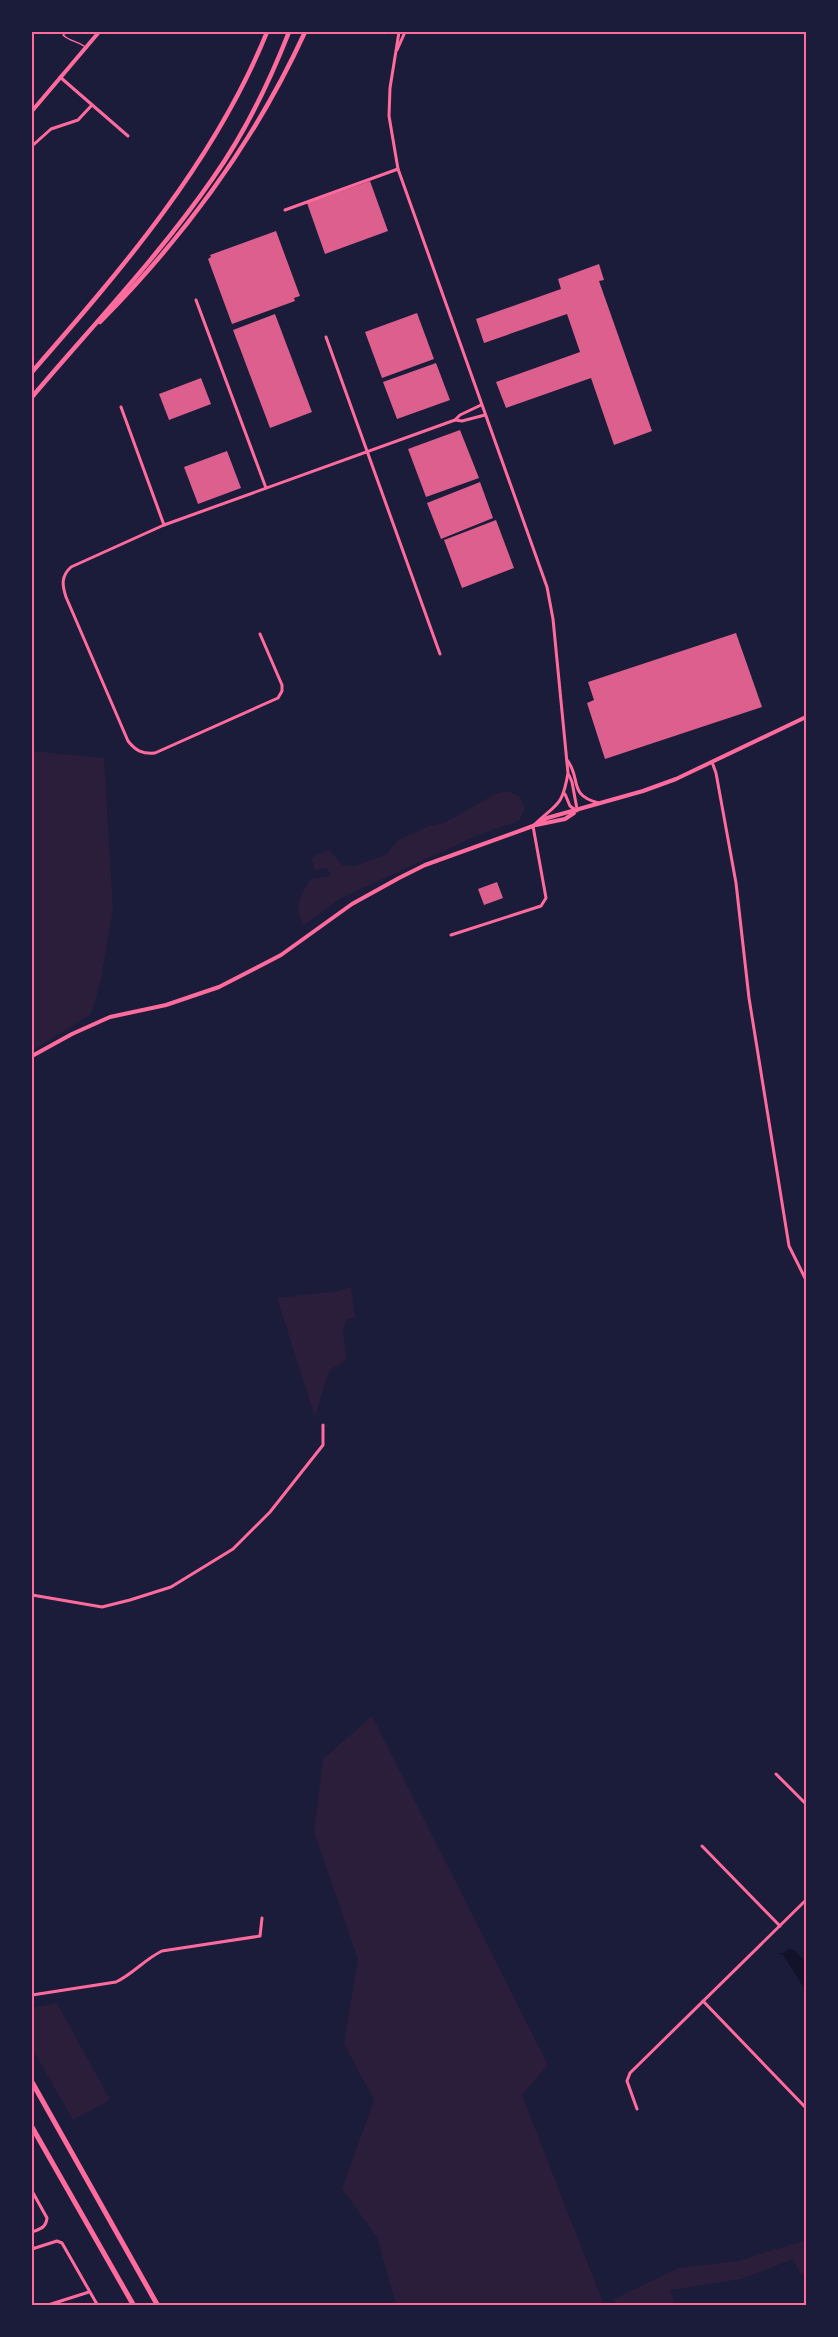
<svg xmlns="http://www.w3.org/2000/svg" width="838" height="2337" font-family="'DM Sans',sans-serif">
	<rect width="100%" height="100%" fill="#1b1b3a"/>
	<g fill="#2a1e3b">
		<polygon points="32,751 104,758 113,909 101,980 91,1014 32,1051"/>
		<path d="M 508,791 L 519,796 L 525,808 L 519,821 L 485,832 L 341,898 L 303,926 C 294,904 299,898 311,879 L 331,876 L 327,868 L 315,870 L 311,858 L 329,850 L 342,865 L 355,866 L 387,854 L 398,840 L 429,826 L 444,823 L 497,793 Z"/>
		<path d="M 351,1287 L 355,1318 L 347,1319 C 339,1334 347,1345 346,1360 L 333,1368 L 328,1373 L 315,1417 L 277,1298 L 338,1291 Z"/>
		<polygon points="372,1716 548,2065 522,2095 604,2305 396,2305 377,2237 342,2189 374,2100 344,2044 358,1959 314,1832 323,1759"/>
		<polygon points="57,2003 110,2100 73,2120 32,2048 32,2008"/>
		<polygon points="806,2240 806,2273 801,2275 793,2259 742,2279 670,2290 675,2305 617,2305 614,2299 678,2268 738,2261"/>
	</g>
	<polygon fill="#12122b" points="789,1949 794,1950 806,1961 806,1991 783,1955 777,1953 783,1953"/>
	<g fill="#dd5f8e">
		<polygon points="370,181 388,231 325,254 307,203"/>
		<polygon points="276,231 300,296 294,298 295,301 232,324 208,259 211,257 210,255"/>
		<polygon points="599,264 604,280 599,281 652,431 614,445 591,378 506,408 496,382 580,352 567,314 484,343 476,319 561,289 558,279"/>
		<polygon points="417,313 434,359 382,378 365,332"/>
		<polygon points="275,314 312,412 270,428 233,330"/>
		<polygon points="436,363 450,400 397,419 383,382"/>
		<polygon points="201,378 211,404 169,420 159,394"/>
		<polygon points="460,430 479,478 426,497 408,449"/>
		<polygon points="227,451 241,488 198,504 184,467"/>
		<polygon points="480,482 493,518 441,539 427,503"/>
		<polygon points="496,520 514,568 462,588 444,540"/>
		<polygon points="736,633 762,707 605,759 587,703 594,700 588,682"/>
		<polygon points="497,882 503,898 484,905 478,889"/>
	</g>
	<g fill="none" stroke-linecap="round" stroke-linejoin="round">
		<path stroke="#ff6b9d" stroke-width="1.5" d="M 67,32 L 63,35 C 69,41 77,41 84,46"/>
		<g stroke="#ff6b9d" stroke-width="3">
			<path d="M 399,32 L 390,88 L 389,116 L 398,169 L 547,587 L 553,619 L 568,773 C 562,809 556,803 533,826 L 546,898 L 541,906 L 451,935"/>
			<polyline points="397,50 405,32"/>
			<polyline points="60,77 128,136"/>
			<polyline points="32,146 51,129 78,120 92,105"/>
			<polyline points="285,210 398,169"/>
			<polyline points="196,300 266,488"/>
			<polyline points="326,337 440,654"/>
			<polyline points="121,407 164,525"/>
			<polyline points="455,420 462,421 485,415"/>
			<path d="M 260,634 L 282,685 L 282,691 L 278,698 L 155,753 C 142,754 136,751 128,741 L 66,597 C 62,585 61,576 71,567 L 164,525 L 455,420 L 460,415 L 481,405"/>
			<path d="M 567,760 C 582,779 567,795 599,803"/>
			<polyline points="712,762 716,773 736,883 749,998 789,1246 806,1280"/>
			<polyline points="569,775 572,782 577,809"/>
			<polyline points="565,794 570,806 577,811"/>
			<polyline points="32,1595 102,1607 130,1600 171,1587 233,1549 270,1512 323,1445 323,1425"/>
			<polyline points="776,1774 806,1804"/>
			<polyline points="702,1846 780,1926"/>
			<path d="M 32,1995 L 116,1982 C 133,1974 145,1959 162,1951 L 260,1936 L 262,1918"/>
			<polyline points="703,2001 806,2108"/>
			<polyline points="637,2109 627,2081 630,2073 806,1900"/>
			<path d="M 32,2191 L 47,2218 C 46,2228 40,2229 32,2232"/>
			<polyline points="32,2249 57,2241 62,2243 98,2306"/>
			<polyline points="45,2306 89,2292"/>
		</g>
		<g stroke="#ff6b9d" stroke-width="4">
			<polyline points="32,111 99,32"/>
			<polyline points="536,825 565,819 574,813"/>
			<polyline points="32,1056 72,1034 110,1017 166,1005 219,987 281,955 352,904 399,878 425,865 533,826 547,818 643,791 676,779 806,717"/>
		</g>
		<g stroke="#ff6b9d" stroke-width="4.5">
			<path d="M 100,322 C 183,238 256,139 305,32"/>
			<path d="M 32,372 C 122,269 215,161 267,32"/>
			<path d="M 32,397 C 93,325 159,256 213,178 C 245,133 269,83 289,32"/>
		</g>
		<g stroke="#ff6b9d" stroke-width="5">
			<polyline points="32,2082 158,2306"/>
			<polyline points="32,2127 134,2306"/>
		</g>
	</g>
	<rect width="838" height="2337" fill="none" stroke="#1b1b3a" stroke-width="66"/>
	<rect x="33" y="33" width="772" height="2271" fill="none" stroke="#ff6b9d" stroke-width="2"/>
</svg>
